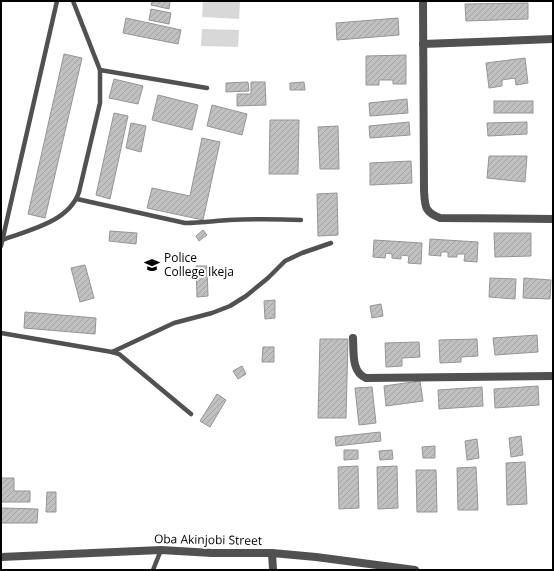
<svg xmlns="http://www.w3.org/2000/svg" width="554" height="571" font-family="'Open Sans',sans-serif">
	<defs>
		<pattern id="building-hatch" width="6" height="6" patternUnits="userSpaceOnUse"><rect width="6" height="6" fill="#c0c0c0"/><path d="M-1 1l2-2M0 6l6-6M5 7l2-2" fill="none" stroke="#a3a3a3"/></pattern>
	</defs>
	<rect width="100%" height="100%" fill="#fff"/>
	<g fill="#d8d8d8">
		<polygon points="203,1 240,2 239,19 202,17"/>
		<polygon points="202,29 239,30 238,47 201,46"/>
	</g>
	<g fill="url(#building-hatch)" stroke="#959595">
		<polygon points="152,1 170,1 169,9 151,5"/>
		<polygon points="528,3 528,19 466,21 465,4"/>
		<polygon points="151,9 171,13 169,24 149,20"/>
		<polygon points="126,18 181,30 178,44 123,33"/>
		<polygon points="398,18 399,35 337,40 336,23"/>
		<polygon points="64,54 82,58 45,218 28,214"/>
		<polygon points="406,55 406,84 393,84 393,80 379,80 379,85 366,85 366,56"/>
		<polygon points="525,58 528,83 516,85 515,78 502,80 502,86 489,88 486,63"/>
		<polygon points="114,79 143,86 138,104 109,98"/>
		<polygon points="248,82 249,91 226,92 226,83"/>
		<polygon points="251,82 265,82 266,105 237,106 237,94 251,94"/>
		<polygon points="304,82 305,90 290,90 290,83"/>
		<polygon points="158,95 198,105 192,130 152,120"/>
		<polygon points="407,99 408,113 370,116 369,103"/>
		<rect x="494" y="101" width="39" height="12"/>
		<polygon points="212,105 247,114 242,135 207,126"/>
		<polygon points="114,113 128,116 110,199 96,195"/>
		<polygon points="270,120 299,120 298,174 269,174"/>
		<polygon points="409,122 410,135 370,138 369,126"/>
		<polygon points="527,122 527,134 488,136 487,123"/>
		<polygon points="131,123 146,126 141,152 126,148"/>
		<polygon points="338,126 339,169 320,169 318,127"/>
		<polygon points="202,138 220,142 203,220 147,208 152,188 190,196"/>
		<polygon points="489,156 527,156 525,182 487,178"/>
		<polygon points="411,161 412,183 370,185 370,163"/>
		<polygon points="337,193 338,235 318,236 317,194"/>
		<polygon points="203,230 207,235 199,241 196,236"/>
		<polygon points="110,231 137,233 136,244 109,241"/>
		<polygon points="494,233 531,233 531,256 495,257"/>
		<polygon points="430,239 478,242 477,262 464,261 465,254 457,254 457,257 448,257 448,252 441,252 441,256 429,255"/>
		<polygon points="374,240 422,243 421,264 408,263 409,256 401,255 401,259 392,258 392,254 386,253 385,258 373,257"/>
		<polygon points="85,265 94,298 80,302 71,268"/>
		<polygon points="196,266 207,266 208,296 197,297"/>
		<polygon points="490,278 516,279 515,299 489,297"/>
		<polygon points="524,278 551,280 550,299 523,298"/>
		<polygon points="275,300 275,318 265,319 264,301"/>
		<polygon points="381,304 383,316 372,318 370,306"/>
		<polygon points="25,312 96,318 95,334 24,328"/>
		<polygon points="537,335 538,352 495,355 493,338"/>
		<polygon points="320,339 348,339 346,418 318,418"/>
		<polygon points="477,339 478,356 461,357 461,362 440,363 439,340"/>
		<polygon points="419,342 420,357 402,358 402,366 386,367 385,343"/>
		<polygon points="263,347 274,347 274,362 262,362"/>
		<polygon points="242,366 246,374 238,379 233,371"/>
		<polygon points="420,381 423,401 386,406 384,386"/>
		<polygon points="538,386 539,405 495,408 494,389"/>
		<polygon points="372,387 376,423 359,425 355,388"/>
		<polygon points="482,387 483,406 439,409 438,390"/>
		<polygon points="217,394 226,400 210,427 200,421"/>
		<polygon points="380,432 381,441 336,446 335,437"/>
		<polygon points="521,436 523,455 511,457 509,438"/>
		<polygon points="477,439 479,458 467,460 465,441"/>
		<polygon points="435,446 435,458 423,458 422,447"/>
		<polygon points="344,450 358,450 358,459 344,460"/>
		<polygon points="392,450 393,459 380,460 379,451"/>
		<polygon points="525,462 527,504 507,505 506,463"/>
		<polygon points="358,466 359,508 339,509 338,467"/>
		<polygon points="397,466 398,508 378,509 377,467"/>
		<polygon points="476,467 478,510 458,510 457,468"/>
		<polygon points="416,470 436,470 437,512 417,512"/>
		<polygon points="1,478 14,478 14,491 30,491 30,502 1,502"/>
		<polygon points="47,492 56,492 56,512 46,512"/>
		<polygon points="1,508 38,509 37,523 1,523"/>
	</g>
	<g fill="none" stroke-linecap="round" stroke-linejoin="round">
		<g stroke="#515151" stroke-width="4.5">
			<polyline points="100,70 207,88"/>
			<path d="M 77,199 L 185,223 C 200,223 214,221 229,220 C 253,219 277,219 301,220"/>
			<path d="M 2,240 C 29,230 69,222 79,192 L 100,103 L 100,70 L 73,1"/>
			<polyline points="1,246 57,1"/>
			<polyline points="1,333 112,352 119,354 191,414"/>
			<polyline points="112,352 174,323 212,313 230,306 246,296 268,278 285,261 302,253 331,243"/>
			<polyline points="153,570 161,550"/>
		</g>
		<g stroke="#515151" stroke-width="8">
			<path d="M 423,1 L 424,190 C 425,206 424,212 440,218 L 553,219"/>
			<polyline points="423,44 553,39"/>
			<path d="M 353,338 C 354,352 351,372 366,378 L 553,376"/>
			<polyline points="272,553 273,570"/>
		</g>
		<polyline stroke="#515151" stroke-width="8" points="1,557 161,550 212,553 272,553 316,557 415,570"/>
	</g>
	<defs>
		<g id="school-bare" transform="scale(1.2)"><path d="M0-5L7-2L0 1L-7-2ZM-4 1L0 2.5L4 1V4Q0 6-4 4Z" fill="#000" stroke="#fff" stroke-width="2.5" paint-order="stroke"/></g>
	</defs>
	<g fill-rule="evenodd">
		<use href="#school-bare" x="152" y="265"/>
	</g>
	<g text-anchor="middle" stroke-width="4" stroke-linejoin="round" paint-order="stroke">
		<g font-size="12" fill="#000" stroke="#fff" text-anchor="start">
			<text x="164" y="262">Police<tspan x="164" dy="14">College Ikeja</tspan></text>
		</g>
		<g font-size="12" fill="#000" stroke="#fff">
			<text transform="translate(208 540) rotate(1)" y="4">Oba Akinjobi Street</text>
		</g>
	</g>
	<rect width="554" height="571" fill="none" stroke="#000000" stroke-width="4"/>
</svg>
